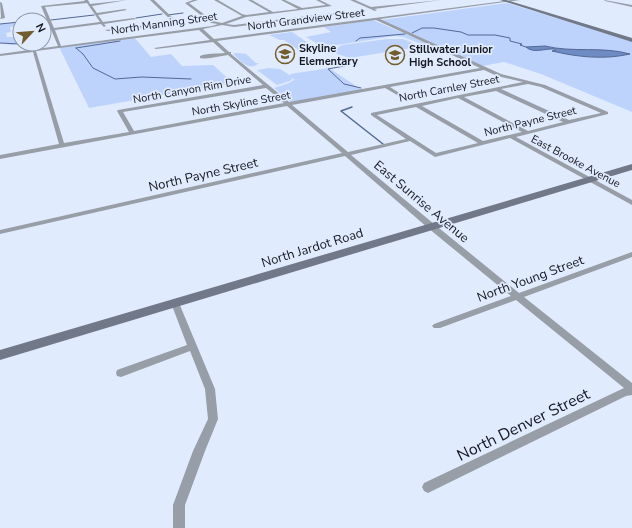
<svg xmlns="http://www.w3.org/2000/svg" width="632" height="528" font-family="'Nunito Sans',sans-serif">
	<rect width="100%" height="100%" fill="#e1ebfe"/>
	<g fill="#bdd3fc">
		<polygon points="507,3 632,41 632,112 541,74 504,62 482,66 381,20"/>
		<polygon points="373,20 431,45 427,46 403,37 395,36 323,47 306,37 331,32 324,27"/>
		<polygon points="20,22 20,26 10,27 11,32 6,33 7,37 20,37 20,44 11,45 0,43 0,24"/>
		<polygon points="292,32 317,49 300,51 284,40 280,40 269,35"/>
		<polygon points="134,37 151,57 171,54 182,66 213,65 233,83 89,108 59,47"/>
		<polygon points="387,39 403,39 413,43 414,46 418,47 350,58 337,54 333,50 342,45"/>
		<path d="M 236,53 L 248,54 L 246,54 L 256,63 L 259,63 C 249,72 241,61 233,54 Z"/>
		<polygon points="269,68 280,69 291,76 290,74 329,68 362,90 292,103 274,88 289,83 294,80 293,78 290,81 277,85 257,70"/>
	</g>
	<path fill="#6f8bc4" stroke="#536893" d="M 545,46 C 573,53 602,46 630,54 C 604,60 577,57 552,51 L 556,50 L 555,49 C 546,48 533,54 526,47 Z"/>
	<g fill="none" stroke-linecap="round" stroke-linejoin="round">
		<g stroke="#536893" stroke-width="1">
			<polyline points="168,15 183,13"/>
			<polyline points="136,18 162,14"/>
			<polyline points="40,20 45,19"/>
			<polyline points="51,20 94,15"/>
			<polyline points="0,24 20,22"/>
			<polyline points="412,33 422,28 434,28 461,32 468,35 495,35 510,38 510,41 522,44 520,45 526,47"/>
			<polyline points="356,41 360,38 405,34"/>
			<polyline points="0,43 20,44"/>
			<polyline points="32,44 33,48"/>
			<polyline points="76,48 83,54 93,68 115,79 142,77 191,79"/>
			<polyline points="76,48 120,41"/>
			<polyline points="350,65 328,69 344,84 361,88"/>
		</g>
		<polyline stroke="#536893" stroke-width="1.5" points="352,107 341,111 383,144"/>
	</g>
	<polygon fill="#bbc7df" stroke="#838b9c" points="18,26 20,26 20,32"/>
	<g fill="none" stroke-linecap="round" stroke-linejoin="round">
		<g fill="#989ea8" fill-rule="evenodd">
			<path d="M 84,0 L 88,0 L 90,4 L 127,0 L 92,6 L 97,13 L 125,9 L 127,10 L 98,15 L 103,22 L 134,18 L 136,19 L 104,24 L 106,26 L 104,27 L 101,24 L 55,30 L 61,46 L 212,26 L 218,24 L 211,23 L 185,3 L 193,0 L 198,0 L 189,3 L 213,21 L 222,23 L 242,16 L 214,0 L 218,0 L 242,14 L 246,15 L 269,12 L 248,0 L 252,0 L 273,12 L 298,9 L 281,0 L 285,0 L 302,8 L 326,5 L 316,0 L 320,0 L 332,6 L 246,17 L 226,24 L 234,25 L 342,12 L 344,13 L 234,27 L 222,25 L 203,29 L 214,39 L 511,0 L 520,0 L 380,19 L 501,74 L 545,85 L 608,112 L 608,114 L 516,137 L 632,200 L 632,205 L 510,138 L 435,157 L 410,141 L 351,155 L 434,224 L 519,293 L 632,252 L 632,257 L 524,297 L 632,383 L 632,395 L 626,396 L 432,491 L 428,493 L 424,491 L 422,487 L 424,483 L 624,388 L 516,300 L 440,328 L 434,328 L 432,326 L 434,324 L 511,296 L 428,228 L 345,156 L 0,234 L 0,230 L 342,153 L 287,106 L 0,159 L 0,155 L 59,144 L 33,52 L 0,56 L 0,54 L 58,46 L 41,6 L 85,1 ZM 87,3 L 100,22 L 54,28 L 45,7 ZM 376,20 L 480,68 L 289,102 L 231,54 L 231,52 L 229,52 L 217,41 ZM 199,30 L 210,40 L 154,48 L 156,49 L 213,42 L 225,53 C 217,54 206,53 200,56 L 200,58 C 209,60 218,56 228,55 L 263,85 L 118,110 L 117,111 L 129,132 L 64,143 L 36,51 ZM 484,70 L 497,76 L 523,82 L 371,113 L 371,115 L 406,139 L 348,152 L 292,105 L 385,88 L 399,96 L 401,96 L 401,94 L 390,87 ZM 528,84 L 541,87 L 601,113 L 569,120 L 501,89 ZM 266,88 L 284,103 L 134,131 L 123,112 ZM 496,91 L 563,122 L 528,131 L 464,97 ZM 458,98 L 522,132 L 483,141 L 422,106 ZM 416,107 L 478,143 L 436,153 L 377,115 Z"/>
			<polygon points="150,0 154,0 177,22 177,24 107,31 105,30 173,22"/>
			<polygon points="350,0 355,0 371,7 441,0 374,9 377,10 375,11"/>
			<polygon points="604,0 632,5 632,7 605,1"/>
			<polygon points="0,2 2,3 5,18 0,19 1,17"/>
			<polygon points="175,300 179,303 215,389 218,419 205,451 185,505 185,528 173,528 173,505 193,451 208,419 205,389 190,351 121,377 117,376 116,373 117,370 187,345 171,303"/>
		</g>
		<g fill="#717988" fill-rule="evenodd">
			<polygon points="500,0 506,0 632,38 632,42"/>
			<polygon points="632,164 632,170 0,360 0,350"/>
		</g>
	</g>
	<defs>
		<g id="school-ring" transform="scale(1)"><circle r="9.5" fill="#e1ebfe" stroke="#735c2c" stroke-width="1.5"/><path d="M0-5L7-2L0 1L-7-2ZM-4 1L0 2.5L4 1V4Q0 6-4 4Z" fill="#735c2c"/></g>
	</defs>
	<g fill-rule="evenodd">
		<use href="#school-ring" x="285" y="54"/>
		<use href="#school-ring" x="395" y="55"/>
	</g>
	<g text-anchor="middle" stroke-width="3.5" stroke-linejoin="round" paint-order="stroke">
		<g font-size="11" fill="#131720" stroke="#e1ebfe">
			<text transform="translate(306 19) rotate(-7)" y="4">North Grandview Street</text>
			<text transform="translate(164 23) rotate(-8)" y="4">North Manning Street</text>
			<text transform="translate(449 88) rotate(-11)" y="4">North Carnley Street</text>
			<text transform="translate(192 89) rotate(-10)" y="4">North Canyon Rim Drive</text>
			<text transform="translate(241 103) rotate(-10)" y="4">North Skyline Street</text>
			<text transform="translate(530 121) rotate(-14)" y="4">North Payne Street</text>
			<text transform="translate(576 161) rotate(28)" y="4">East Brooke Avenue</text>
		</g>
		<g font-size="11" font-weight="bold" fill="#131720" stroke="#e1ebfe" text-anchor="start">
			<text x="299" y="52">Skyline<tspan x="299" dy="13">Elementary</tspan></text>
			<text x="409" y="53">Stillwater Junior<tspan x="409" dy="13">High School</tspan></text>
		</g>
		<g font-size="13" fill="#131720" stroke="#e1ebfe">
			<text transform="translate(203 174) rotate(-13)" y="5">North Payne Street</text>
			<text transform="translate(422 201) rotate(40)" y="5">East Sunrise Avenue</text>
			<text transform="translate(312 247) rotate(-17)" y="5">North Jardot Road</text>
			<text transform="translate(530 278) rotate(-20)" y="5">North Young Street</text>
		</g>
		<g font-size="16" fill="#131720" stroke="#e1ebfe">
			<text transform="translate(523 424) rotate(-26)" y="6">North Denver Street</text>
		</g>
	</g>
	<g transform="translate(32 32) rotate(64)"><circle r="19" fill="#e1ebfe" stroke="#8f96a5"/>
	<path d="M0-3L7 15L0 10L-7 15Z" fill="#735c2c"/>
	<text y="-6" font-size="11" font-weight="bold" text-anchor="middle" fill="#131720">N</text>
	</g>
</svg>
